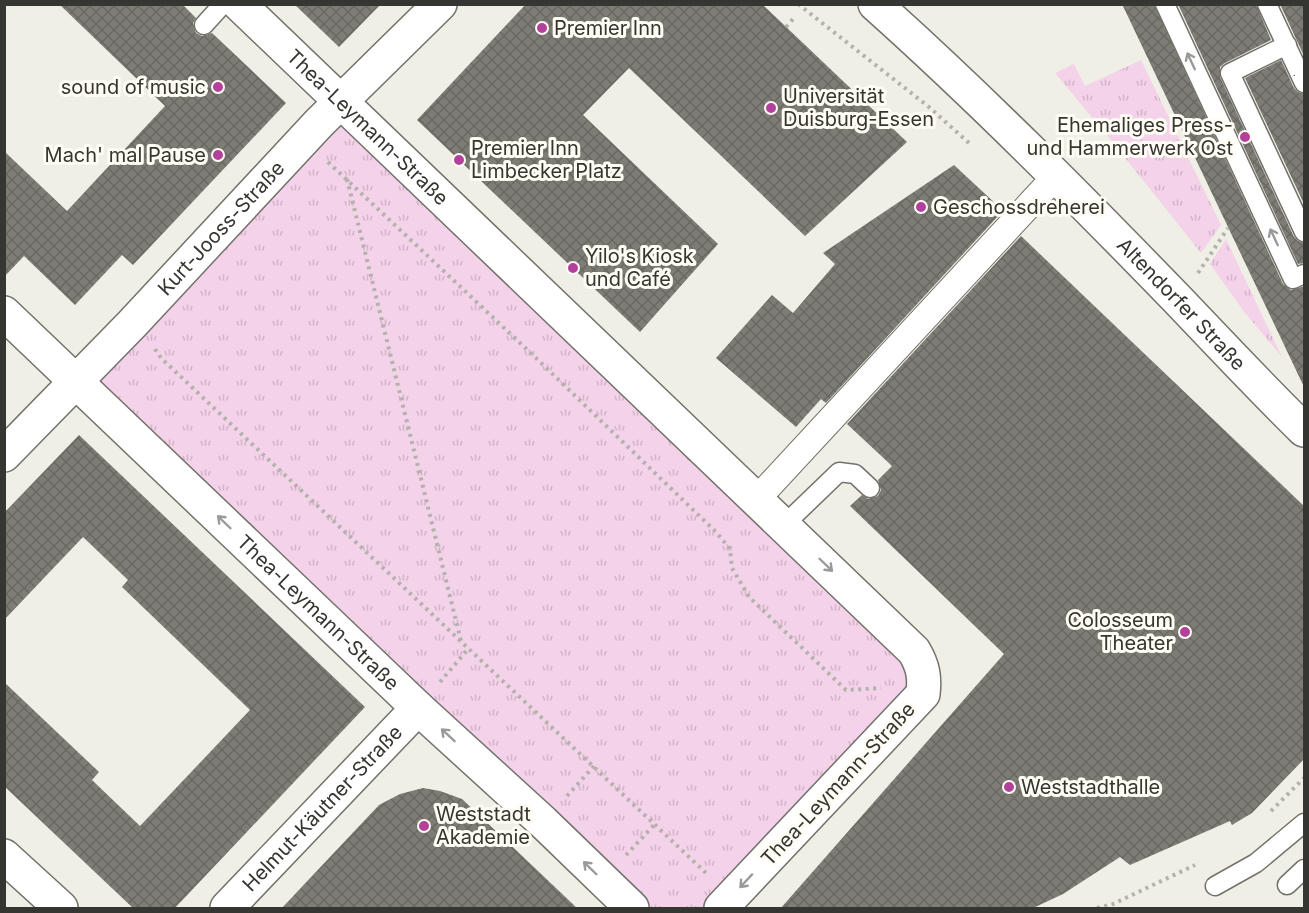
<svg xmlns="http://www.w3.org/2000/svg" width="1309" height="913" font-family="Inter,sans-serif">
	<defs>
		<pattern id="grass-tufts" width="24" height="20" patternUnits="userSpaceOnUse" patternTransform="scale(1.5)"><rect width="24" height="20" fill="#f4d2ea"/><path d="M3 7l-1-3M5 7V3M7 7l1-3M15 17l-1-3M17 17v-4M19 17l1-3" fill="none" stroke="#d2b5c9"/></pattern>
		<pattern id="building-cross-hatch" width="8" height="8" patternUnits="userSpaceOnUse" patternTransform="scale(1.5)"><rect width="8" height="8" fill="#7e7d75"/><path d="M0 0l8 8M0 8l8-8" fill="none" stroke="#686761"/></pattern>
	</defs>
	<rect width="100%" height="100%" fill="#f0efe6"/>
	<g fill="url(#grass-tufts)">
		<polygon points="1141,60 1221,225 1201,253 1110,139 1055,73 1074,64 1085,86"/>
		<polygon points="340,101 920,678 720,908 633,908 77,382"/>
		<polygon points="1226,239 1282,357 1245,313 1210,264"/>
	</g>
	<g fill="url(#building-cross-hatch)">
		<polygon points="59,4 182,4 196,18 193,23 196,33 202,36 212,33 286,103 133,265 122,255 75,305 24,256 4,277 4,151 67,211 165,106"/>
		<polygon points="294,4 381,4 339,47"/>
		<polygon points="526,4 762,4 907,142 805,236 629,68 583,115 718,244 640,332 417,120"/>
		<polygon points="1122,4 1154,4 1283,284 1291,290 1305,286 1305,389"/>
		<polygon points="1178,4 1256,4 1271,40 1225,63 1220,67 1220,77 1294,237 1298,241 1305,243 1305,263 1298,264"/>
		<polygon points="1280,4 1305,4 1305,58 1297,41"/>
		<polygon points="1281,60 1294,88 1298,92 1305,94 1305,206 1245,78"/>
		<polygon points="954,165 997,205 993,209 999,215 826,403 821,399 796,427 716,358 772,295 793,313 835,264 823,253"/>
		<polygon points="1021,236 1305,507 1305,758 1252,813 1232,825 1230,821 1130,865 1120,857 1063,894 1031,909 780,909 1004,654 850,506 862,495 868,499 878,496 881,490 878,480 892,466 847,424"/>
		<polygon points="79,435 365,707 174,909 134,909 4,786 4,682 99,772 92,780 140,826 250,710 122,587 128,580 83,537 4,620 4,513"/>
		<polygon points="423,788 440,791 462,799 578,909 281,909 379,805 400,794"/>
	</g>
	<g fill="none" stroke-linecap="round" stroke-linejoin="round">
		<g stroke="#73726a" stroke-width="21">
			<g id="service">
				<polyline points="1165,4 1293,279 1304,274"/>
				<polyline points="1267,4 1304,83"/>
				<polyline points="204,25 223,4"/>
				<polyline points="1287,45 1230,73 1304,232"/>
				<polyline points="784,525 839,472 855,474 870,488"/>
				<polyline points="1287,885 1304,869"/>
				<polyline points="1215,886 1256,863 1304,823"/>
			</g>
		</g>
		<g stroke="#73726a" stroke-width="28">
			<polyline id="pedestrian" points="757,499 1056,176"/>
		</g>
		<g stroke="#73726a" stroke-width="36">
			<g id="minor">
				<path id="s1" d="M 239,4 L 914,651 C 923,666 925,677 923,694 L 721,908"/>
				<path id="s2" d="M 4,313 L 418,708 L 543,822 L 632,908"/>
				<path id="s3" d="M 4,455 L 132,324 L 319,123 L 440,4"/>
				<polyline points="4,856 61,908"/>
				<path id="s4" d="M 227,908 L 418,708"/>
			</g>
		</g>
		<g stroke="#73726a" stroke-width="36">
			<g id="secondary">
				<path id="s5" d="M 875,4 C 980,98 1080,199 1178,300 C 1220,344 1261,388 1304,430"/>
			</g>
		</g>
		<g stroke="#b3b2ab" stroke-width="4" stroke-dasharray="3 4.5" stroke-linecap="butt">
			<polyline points="798,4 929,107 970,144"/>
			<polyline points="786,27 793,19"/>
			<polyline points="858,96 865,85"/>
			<polyline points="328,162 537,359 716,532 730,549 732,568 749,597 846,690 881,688"/>
			<polyline points="347,179 461,641"/>
			<polyline points="1198,273 1228,228"/>
			<polyline points="155,349 161,358 706,873"/>
			<polyline points="440,682 468,649"/>
			<polyline points="567,796 594,766"/>
			<polyline points="1271,811 1304,778"/>
			<polyline points="626,855 655,824"/>
			<polyline points="1097,908 1113,904 1195,865"/>
		</g>
		<use href="#service" stroke="#fff" stroke-width="18"/>
		<use href="#pedestrian" stroke="#fff" stroke-width="26"/>
		<use href="#minor" stroke="#fff" stroke-width="33"/>
		<use href="#secondary" stroke="#fff" stroke-width="33"/>
		<g stroke="#73726a" stroke-width="21" stroke-linecap="butt">
			<polyline id="service-bridge" points="1304,76 1304,75"/>
		</g>
		<use href="#service-bridge" stroke="#fff" stroke-width="18"/>
	</g>
	<defs><path id="oneway-shaft" d="M-6 0H5M1.5-3L5.5 0L1.5 3" fill="none" stroke-width="1.6" stroke-linecap="round" stroke-linejoin="round" transform="scale(1.5)"/></defs>
	<g stroke="#9a9a98">
		<use href="#oneway-shaft" transform="translate(1191 61) rotate(-115)"/>
		<use href="#oneway-shaft" transform="translate(1274 237) rotate(-115)"/>
		<use href="#oneway-shaft" transform="translate(224 522) rotate(-136)"/>
		<use href="#oneway-shaft" transform="translate(826 565) rotate(44)"/>
		<use href="#oneway-shaft" transform="translate(448 735) rotate(-137)"/>
		<use href="#oneway-shaft" transform="translate(590 868) rotate(-136)"/>
		<use href="#oneway-shaft" transform="translate(746 881) rotate(133)"/>
	</g>
	<g fill="#b3419c" stroke="#fefcf3" stroke-width="2">
		<circle cx="542" cy="28" r="6"/>
		<circle cx="218" cy="87" r="6"/>
		<circle cx="771" cy="108" r="6"/>
		<circle cx="1245" cy="137" r="6"/>
		<circle cx="218" cy="155" r="6"/>
		<circle cx="459" cy="160" r="6"/>
		<circle cx="921" cy="207" r="6"/>
		<circle cx="573" cy="268" r="6"/>
		<circle cx="1185" cy="632" r="6"/>
		<circle cx="1009" cy="787" r="6"/>
		<circle cx="424" cy="826" r="6"/>
	</g>
	<g text-anchor="middle" stroke-width="6" stroke-linejoin="round" paint-order="stroke">
		<g font-size="20" fill="#353531" stroke="#fefcf3" text-anchor="start">
			<text x="554" y="35">Premier Inn</text>
			<text x="206" y="94" text-anchor="end">sound of music</text>
			<text x="783" y="103">Universität<tspan x="783" dy="23">Duisburg-Essen</tspan></text>
			<text x="1233" y="132" text-anchor="end">Ehemaliges Press-<tspan x="1233" dy="23">und Hammerwerk Ost</tspan></text>
			<text x="471" y="155">Premier Inn<tspan x="471" dy="23">Limbecker Platz</tspan></text>
			<text x="206" y="162" text-anchor="end">Mach' mal Pause</text>
			<text x="933" y="214">Geschossdreherei</text>
			<text x="585" y="263">Yilo's Kiosk<tspan x="585" dy="23">und Café</tspan></text>
			<text x="1173" y="627" text-anchor="end">Colosseum<tspan x="1173" dy="23">Theater</tspan></text>
			<text x="1021" y="794">Weststadthalle</text>
			<text x="436" y="821">Weststadt<tspan x="436" dy="23">Akademie</tspan></text>
		</g>
		<g font-size="20" fill="#353531" stroke="#fefcf3">
			<text dy="7" stroke="none"><textPath href="#s1" startOffset="178">Thea-Leymann-Straße</textPath></text>
			<text dy="7" stroke="none"><textPath href="#s3" startOffset="314">Kurt-Jooss-Straße</textPath></text>
			<text dy="7" stroke="none"><textPath href="#s5" startOffset="429">Altendorfer Straße</textPath></text>
			<text dy="7" stroke="none"><textPath href="#s2" startOffset="434">Thea-Leymann-Straße</textPath></text>
			<text transform="translate(838 784) rotate(-47)" y="7">Thea-Leymann-Straße</text>
			<text dy="7" stroke="none"><textPath href="#s4" startOffset="138">Helmut-Käutner-Straße</textPath></text>
		</g>
	</g>
	<rect width="1309" height="913" fill="none" stroke="#353531" stroke-width="12"/>
</svg>
